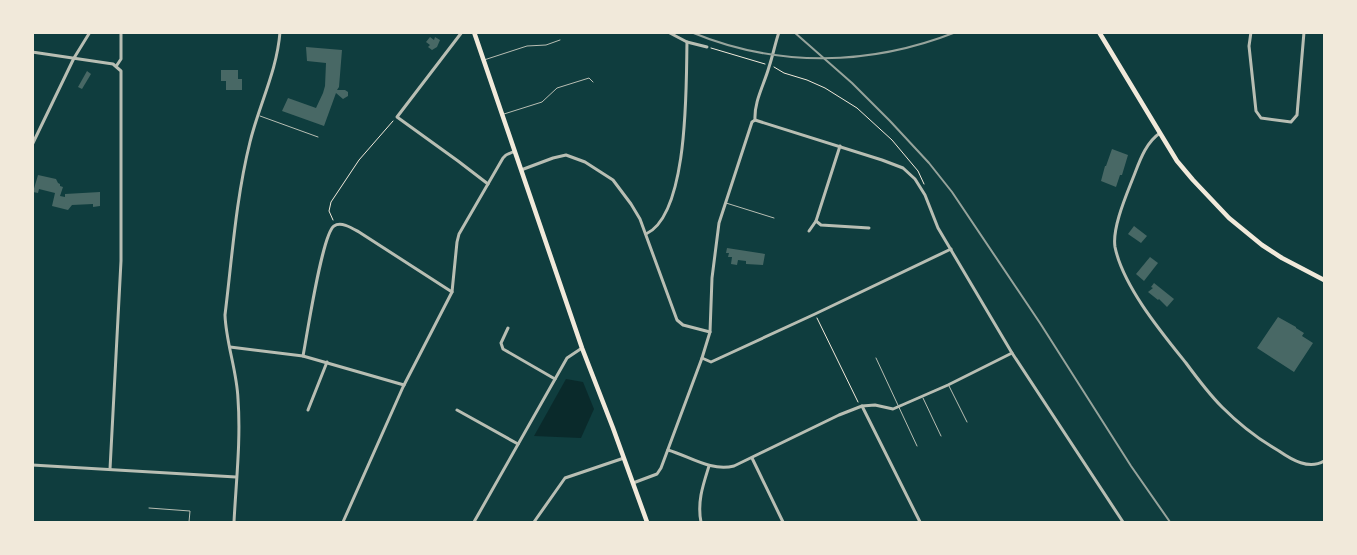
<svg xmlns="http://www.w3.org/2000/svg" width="1357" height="555" font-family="'Fira Sans',sans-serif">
	<rect width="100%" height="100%" fill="#0f3d3e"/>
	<polygon fill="#0a2a2b" points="566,379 583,382 594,409 581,438 534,436"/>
	<g fill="#486865">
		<polygon points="430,37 434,40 435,37 440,40 437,47 432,50 428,47 430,45 426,42"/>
		<polygon points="306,47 342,50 339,87 337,90 345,90 348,92 348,96 343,99 336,93 324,126 282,111 288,98 316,108 323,93 325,86 326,63 307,61"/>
		<polygon points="221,70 238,70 238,79 242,79 242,90 226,90 226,81 221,81"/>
		<polygon points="87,71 91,74 82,89 78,87"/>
		<polygon points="1112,149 1128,155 1122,175 1120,175 1116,187 1101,181 1105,166 1106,166"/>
		<polygon points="38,175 56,179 58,183 60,184 60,186 63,187 60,196 65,197 65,194 100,192 100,206 93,207 93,204 72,205 68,210 52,206 55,193 39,189 38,193 33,192"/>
		<polygon points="1134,226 1147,236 1141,243 1128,234"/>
		<polygon points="727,248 765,254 763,265 746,264 746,261 738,260 737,265 731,264 732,257 728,257 729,253 726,253"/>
		<polygon points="1150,257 1158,263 1144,281 1136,274"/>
		<polygon points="1154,283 1174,299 1167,307 1159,299 1158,300 1148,292 1153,288 1151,287"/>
		<polygon points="1278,317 1296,327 1296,328 1304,333 1302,336 1313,343 1294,372 1257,348"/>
	</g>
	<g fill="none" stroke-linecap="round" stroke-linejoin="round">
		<g stroke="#f1e9da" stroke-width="1">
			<polyline points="711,48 765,64"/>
			<polyline points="774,67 784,73 807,80 825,88 857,108 892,140 918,171 924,184"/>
			<polyline points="333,220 329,211 331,202 359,160 393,121"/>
			<polyline points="817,318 858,402"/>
		</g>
		<g stroke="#b8beb3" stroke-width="1">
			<polyline points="484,60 527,46 546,45 560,40"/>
			<polyline points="504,114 542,102 557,88 589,78 593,82"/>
			<polyline points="260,116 318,137"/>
			<polyline points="726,203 774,218"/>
			<polyline points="876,358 917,446"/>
			<polyline points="949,386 967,422"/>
			<polyline points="923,398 941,436"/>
			<polyline points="149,508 190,511 189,522"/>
		</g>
		<g stroke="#b8beb3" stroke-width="3">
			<polyline points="462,32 397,117 458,161 488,184"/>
			<polyline points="668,32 687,42 707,47"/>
			<polyline points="1251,32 1249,46 1256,111 1261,118 1291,122 1297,115 1304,32"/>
			<polyline points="32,52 113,64 121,71 121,261 110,469"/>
			<polyline points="117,65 121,59 121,32"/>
			<polyline points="755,120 882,160 903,168 915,179 925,195 938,228 1012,353 1123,522"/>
			<path d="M 1160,133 C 1145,143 1139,163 1133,178 C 1126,196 1112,228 1115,247 C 1123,286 1161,332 1186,363 C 1197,378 1209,394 1222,407 C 1239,424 1258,439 1279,451 C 1292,460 1309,470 1324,461"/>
			<polyline points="32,145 74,58 90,32"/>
			<polyline points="840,146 816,221 821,225 869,228"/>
			<polyline points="521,170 553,158 566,155 585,162 613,180 631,204 640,219 677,320 683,325 710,332"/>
			<polyline points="809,231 816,221"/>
			<path d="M 646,234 C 689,214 686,85 687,42"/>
			<polyline points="508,328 501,343 503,349 555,379"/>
			<polyline points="230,347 303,356 404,385"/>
			<path d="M 303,356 C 307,336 322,234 334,226 C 341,221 352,228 359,232 L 452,292"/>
			<polyline points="702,358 711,362 815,314 951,249"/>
			<polyline points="862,406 920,522"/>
			<polyline points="308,410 327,362"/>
			<polyline points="457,410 518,444"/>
			<path d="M 668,450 C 689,456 711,472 734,466 L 839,415 L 862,406 L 875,405 L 893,409 L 948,385 L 1012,353"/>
			<polyline points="752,458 783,522"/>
			<polyline points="32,465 236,477"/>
			<path d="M 633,483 L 657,474 L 661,468 L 702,358 L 710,332 L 712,278 L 719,223 L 752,122 L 755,120 C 754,101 764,85 769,67 C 773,55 775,44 779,32"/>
			<path d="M 234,522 C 236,482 241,440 238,399 C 237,371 226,343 225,315 C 232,258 236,198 250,142 C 259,105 277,71 280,32"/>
			<polyline points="343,522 403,387 452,292 457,242 459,234 503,158 506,155 515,151"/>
			<polyline points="474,522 567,358 582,348"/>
			<polyline points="534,522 565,478 624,458"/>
			<path d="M 701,522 C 697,502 703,485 709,466"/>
		</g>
		<g stroke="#f1e9da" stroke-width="4.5">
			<polyline points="474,32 582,348 613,428 647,522"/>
			<polyline points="1099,32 1160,133 1177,161 1193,180 1229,218 1262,245 1282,258 1324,280"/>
		</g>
		<g stroke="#97a49c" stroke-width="2">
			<path d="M 691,32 C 777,68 870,66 956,32"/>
			<polyline points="794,32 852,83 890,121 929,163 952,192 1040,323 1131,466 1170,522"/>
		</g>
	</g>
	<rect width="1357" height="555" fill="none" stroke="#f1e9da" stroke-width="68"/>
</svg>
